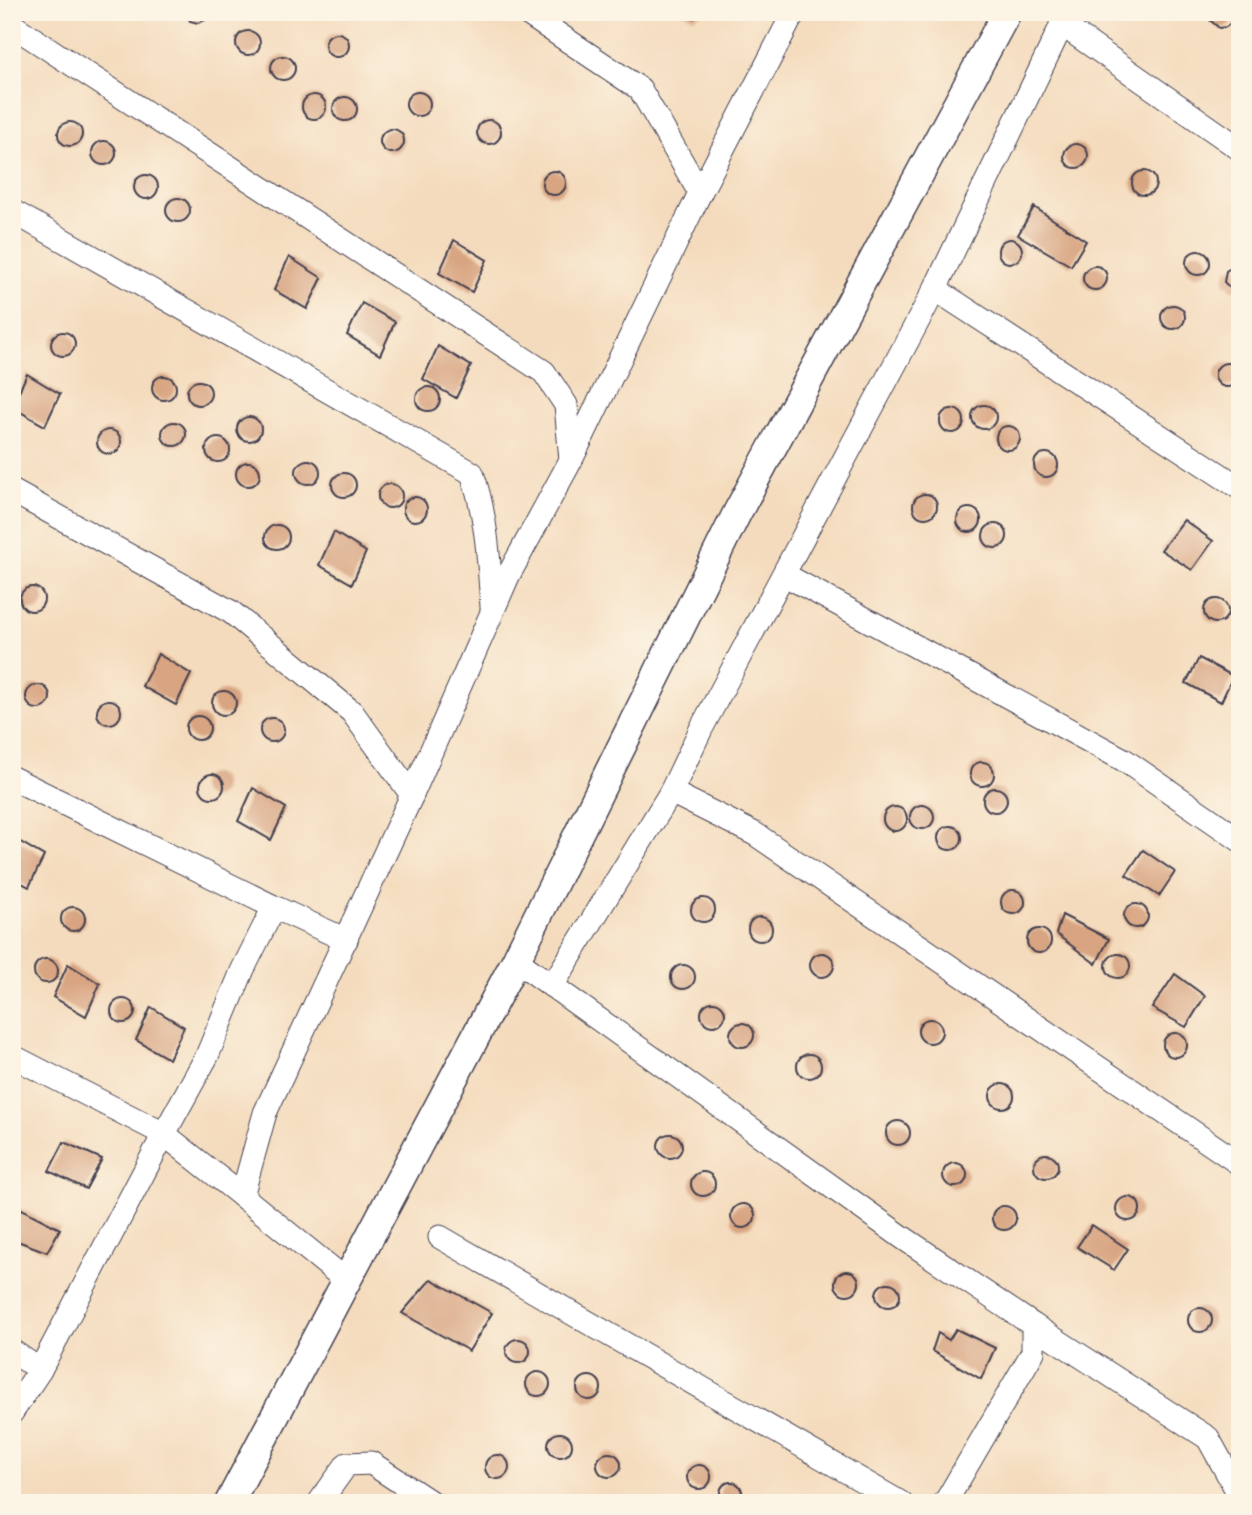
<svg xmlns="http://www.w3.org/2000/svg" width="1252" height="1515" font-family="'Comic Neue',sans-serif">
	<rect width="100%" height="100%" fill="#fcf5e5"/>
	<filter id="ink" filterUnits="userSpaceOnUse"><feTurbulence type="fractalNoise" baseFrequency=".0143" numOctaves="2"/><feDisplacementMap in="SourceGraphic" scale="14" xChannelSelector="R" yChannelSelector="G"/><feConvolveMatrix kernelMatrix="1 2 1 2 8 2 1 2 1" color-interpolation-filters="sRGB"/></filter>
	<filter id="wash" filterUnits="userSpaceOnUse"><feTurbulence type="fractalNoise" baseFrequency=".00686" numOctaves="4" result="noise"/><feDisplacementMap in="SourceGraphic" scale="28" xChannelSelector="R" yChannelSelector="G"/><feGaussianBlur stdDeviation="1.57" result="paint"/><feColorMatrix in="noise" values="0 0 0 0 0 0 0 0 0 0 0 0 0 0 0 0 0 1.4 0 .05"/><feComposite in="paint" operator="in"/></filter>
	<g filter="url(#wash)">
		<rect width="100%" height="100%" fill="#f4dbbd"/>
		<g id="blocks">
			<g fill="#d8a481">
				<polygon points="185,12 210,12 205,20 198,23 190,21"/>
				<polygon points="683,12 703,12 694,18"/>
				<polygon points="1210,12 1233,12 1232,22 1226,27 1219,28 1210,20"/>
				<circle cx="248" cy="43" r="12"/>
				<circle cx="337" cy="45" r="12"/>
				<circle cx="283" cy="68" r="12"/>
				<circle cx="418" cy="104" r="12"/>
				<circle cx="314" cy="107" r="12"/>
				<circle cx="345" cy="109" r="12"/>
				<circle cx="489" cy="132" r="12"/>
				<circle cx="70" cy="134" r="12"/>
				<circle cx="392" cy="141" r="12"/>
				<circle cx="104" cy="153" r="12"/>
				<circle cx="1076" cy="156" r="12"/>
				<circle cx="554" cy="183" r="12"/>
				<circle cx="1144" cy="183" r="12"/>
				<circle cx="146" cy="187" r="12"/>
				<circle cx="178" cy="210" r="12"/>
				<polygon points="1034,207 1086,241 1071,266 1018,235"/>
				<circle cx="1010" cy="251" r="12"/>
				<polygon points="454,240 487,260 472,292 439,273"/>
				<circle cx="1198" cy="263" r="12"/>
				<polygon points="289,257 322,278 307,309 274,290"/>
				<circle cx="1095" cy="278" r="12"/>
				<polygon points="1232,267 1240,268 1240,290 1232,290 1224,282 1226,271"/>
				<polygon points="362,303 395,322 380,355 347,335"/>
				<circle cx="1173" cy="317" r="12"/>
				<circle cx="63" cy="344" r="12"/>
				<polygon points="438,346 471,366 456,398 423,379"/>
				<circle cx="1227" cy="375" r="12"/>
				<polygon points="27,374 60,394 45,426 12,407"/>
				<circle cx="164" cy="388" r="12"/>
				<circle cx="199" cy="393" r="12"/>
				<circle cx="428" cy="399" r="12"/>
				<circle cx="984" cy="417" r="12"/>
				<circle cx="952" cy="421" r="12"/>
				<circle cx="249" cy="429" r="12"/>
				<circle cx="174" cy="434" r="12"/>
				<circle cx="1008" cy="438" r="12"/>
				<circle cx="109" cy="442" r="12"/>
				<circle cx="218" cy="450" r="12"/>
				<circle cx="1046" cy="465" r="12"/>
				<circle cx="308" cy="472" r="12"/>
				<circle cx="248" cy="474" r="12"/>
				<circle cx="344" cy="485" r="12"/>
				<circle cx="390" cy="496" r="12"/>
				<circle cx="925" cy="506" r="12"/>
				<circle cx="415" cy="509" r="12"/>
				<circle cx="969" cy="520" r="12"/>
				<polygon points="1184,520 1213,541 1192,570 1161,550"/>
				<circle cx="995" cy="536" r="12"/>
				<circle cx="277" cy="537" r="12"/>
				<polygon points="334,532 366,552 352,584 319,565"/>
				<circle cx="32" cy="599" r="12"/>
				<circle cx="1216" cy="611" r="12"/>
				<polygon points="158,654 191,674 176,705 142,686"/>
				<polygon points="1199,658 1233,676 1221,702 1186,683"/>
				<circle cx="38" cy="697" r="12"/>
				<circle cx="224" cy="703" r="12"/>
				<circle cx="109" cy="712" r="12"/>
				<circle cx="198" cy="728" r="12"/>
				<circle cx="272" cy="730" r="12"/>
				<circle cx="982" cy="774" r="12"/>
				<circle cx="212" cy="786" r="12"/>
				<polygon points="253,788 286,808 271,840 238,821"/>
				<circle cx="995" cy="800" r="12"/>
				<circle cx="922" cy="817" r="12"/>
				<circle cx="895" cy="819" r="12"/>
				<circle cx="950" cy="838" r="12"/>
				<polygon points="12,837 44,856 29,887 12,878"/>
				<polygon points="1143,850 1175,872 1159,896 1126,875"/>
				<circle cx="1013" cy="902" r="12"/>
				<circle cx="703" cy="910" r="12"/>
				<circle cx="1136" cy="916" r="12"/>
				<circle cx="73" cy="919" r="12"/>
				<polygon points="1062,915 1109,939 1096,964 1056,934"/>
				<circle cx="760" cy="929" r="12"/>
				<circle cx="1039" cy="941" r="12"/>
				<circle cx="822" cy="965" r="12"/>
				<circle cx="1118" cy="966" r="12"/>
				<circle cx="46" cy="971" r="12"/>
				<polygon points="68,964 100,984 86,1016 53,997"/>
				<circle cx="683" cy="977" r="12"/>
				<polygon points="1175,974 1205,996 1186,1027 1152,1008"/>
				<circle cx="123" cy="1011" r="12"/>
				<circle cx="713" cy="1014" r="12"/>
				<polygon points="151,1007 184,1027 169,1059 136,1040"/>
				<circle cx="930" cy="1031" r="12"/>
				<circle cx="742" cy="1035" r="12"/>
				<circle cx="1175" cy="1045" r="12"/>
				<circle cx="809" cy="1066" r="12"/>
				<circle cx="1002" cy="1096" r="12"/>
				<polygon points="12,1109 18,1117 12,1129"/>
				<circle cx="898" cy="1133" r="12"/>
				<circle cx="670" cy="1146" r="12"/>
				<polygon points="64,1142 102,1159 86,1189 49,1171"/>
				<circle cx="1046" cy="1166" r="12"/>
				<circle cx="955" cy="1175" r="12"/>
				<circle cx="703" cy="1184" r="12"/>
				<circle cx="1128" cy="1209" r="12"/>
				<polygon points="12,1204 60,1229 47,1252 12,1239"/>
				<circle cx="743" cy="1216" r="12"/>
				<circle cx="1004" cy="1218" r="12"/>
				<polygon points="1092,1225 1128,1249 1114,1270 1077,1247"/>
				<circle cx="847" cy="1283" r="12"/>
				<polygon points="431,1279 492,1313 469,1351 402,1313"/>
				<circle cx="888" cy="1295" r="12"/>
				<circle cx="1200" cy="1320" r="12"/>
				<polygon points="956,1329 995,1348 981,1379 932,1351 938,1333 949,1340"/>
				<circle cx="518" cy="1351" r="12"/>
				<circle cx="538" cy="1384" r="12"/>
				<circle cx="589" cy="1388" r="12"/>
				<circle cx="560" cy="1445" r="12"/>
				<circle cx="609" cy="1465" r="12"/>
				<circle cx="497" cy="1467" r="12"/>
				<circle cx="699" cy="1477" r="12"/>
				<circle cx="731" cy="1493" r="11"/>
			</g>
		</g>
	</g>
	<g filter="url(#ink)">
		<use href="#blocks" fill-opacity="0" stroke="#423e4e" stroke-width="2"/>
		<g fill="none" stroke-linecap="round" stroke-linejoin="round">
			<g stroke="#423e4e" stroke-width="25">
				<g id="minor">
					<polyline points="525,12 640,89 700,193"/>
					<polyline points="1061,24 1240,149"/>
					<polyline points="12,25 544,372 566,405 571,460 508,576 412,795 265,1113 242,1196 347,1281"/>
					<path d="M 12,211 L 472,473 C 487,517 489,561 492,607"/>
					<polyline points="935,289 1240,488"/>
					<polyline points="571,460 700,193 794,12"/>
					<polyline points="12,491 231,612 352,712 412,795"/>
					<polyline points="785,575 1124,760 1240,840"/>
					<polyline points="12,778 274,907 243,969 207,1056 164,1134 242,1196"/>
					<polyline points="671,792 755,834 1240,1164"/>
					<polyline points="274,907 346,940"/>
					<polyline points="516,960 902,1237 1033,1325 1033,1352 945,1503"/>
					<polyline points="552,986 671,792 701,729 935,289 1068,12"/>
					<polyline points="12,1056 164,1134 40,1370 12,1412"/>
					<polyline points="440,1237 901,1503"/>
					<polyline points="1033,1325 1208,1438 1240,1496"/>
					<polyline points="12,1351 40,1370"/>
					<polyline points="319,1503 347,1464 371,1463 432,1503"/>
				</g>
			</g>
			<g stroke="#423e4e" stroke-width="31">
				<polyline id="tertiary" points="229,1503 516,960 737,513 1007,12"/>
			</g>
			<use href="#minor" stroke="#fff" stroke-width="23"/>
			<use href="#tertiary" stroke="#fff" stroke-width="28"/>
		</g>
	</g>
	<rect width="1252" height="1515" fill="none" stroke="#fcf5e5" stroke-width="42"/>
</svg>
